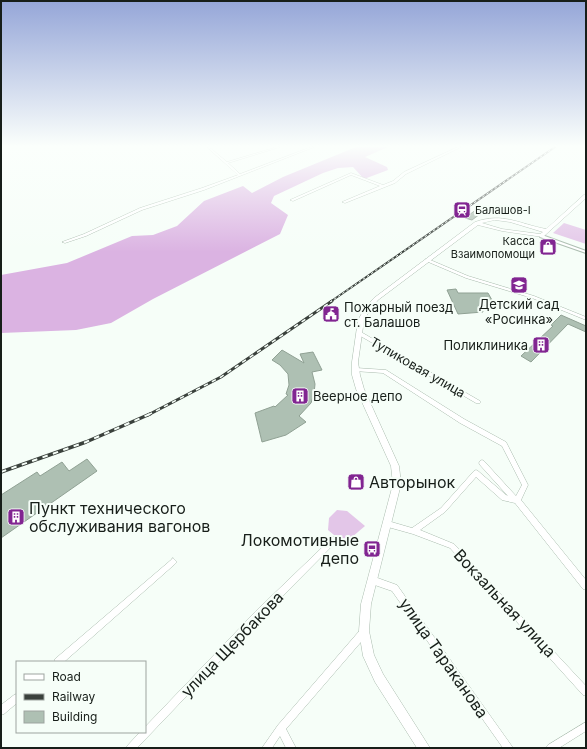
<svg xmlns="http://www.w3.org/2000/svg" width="587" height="749" font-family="Inter,sans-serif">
	<rect width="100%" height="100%" fill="#f6fef8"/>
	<g fill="#e3c6e8">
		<polygon points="564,223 586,230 586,244 553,233"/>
		<polygon points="337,510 347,511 365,526 352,537 340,540 328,530 329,518"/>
	</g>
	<polygon fill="#dbb3e2" points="356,147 388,147 365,157 387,167 388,170 364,179 353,167 338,168 323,173 274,196 271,203 288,215 280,234 153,299 111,323 76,330 1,333 1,275 67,263 132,236 153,235 177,226 204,201 243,186 252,193 283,177"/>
	<g fill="#aec0b3" stroke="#90a194">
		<polygon points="477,209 484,211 472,220 465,218"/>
		<polygon points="456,289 458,293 488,293 497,309 482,309 483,312 458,314 447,290"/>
		<polygon points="561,315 586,326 586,332 568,324 531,362 521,356 553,326 551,325"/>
		<polygon points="282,350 304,363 300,354 313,352 322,370 312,372 315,384 314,394 311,403 299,416 306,422 286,435 262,442 255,413 274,406 275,407 288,395 286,394 289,385 288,374 280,365 272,360"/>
		<polygon points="87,459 97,471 1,538 1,495 37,472 40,476 62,462 69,471"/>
	</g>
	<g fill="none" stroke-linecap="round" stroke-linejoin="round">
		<g stroke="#aabcae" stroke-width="1">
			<g id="minor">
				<polygon points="207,147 209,147 227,162 277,147 280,147 228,163 240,174 311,147 314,147 204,190 142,210 86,236 65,243 62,242 84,234 140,208 202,188 238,175"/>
				<polygon points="458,147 461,147 406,174 395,183 345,203 342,202 380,186 351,175 293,201 290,200 351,173 383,185 393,181 404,172"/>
				<polygon points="426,259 428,259 468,276 534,296 586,317 586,320 532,298 466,278 426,261"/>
				<polygon points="357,332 361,332 480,401 481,402 480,403 476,403 357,334"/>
				<polygon points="356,368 386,370 464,419 506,442 528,485 521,500 586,580 586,590 583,589 515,503 502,500 476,477 445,512 420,530 454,544 586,686 586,696 583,695 450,548 413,534 388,527 386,526 385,524 386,522 388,521 412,528 441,508 474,471 476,470 478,471 506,495 508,496 480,465 479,463 480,461 482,460 484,461 516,496 522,485 502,446 460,423 383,373 354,371 354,370"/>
				<polygon points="334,537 336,538 337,540 336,542 262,617 137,748 126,748 128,745 140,732 145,732 145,727 256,611 332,538"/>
				<polygon points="173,558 177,562 175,564 64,662 54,662 55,659 171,560"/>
				<polygon points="372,576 397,585 511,745 513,748 503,748 392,591 369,583 368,580 369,577"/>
				<polygon points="364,628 367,629 368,632 367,635 286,729 296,748 286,748 280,736 272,748 262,748 264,745 278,725 361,629"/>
				<polygon points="17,694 17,703 4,714 1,715 1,705 14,695"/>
				<polygon points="586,722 586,731 559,748 546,748 548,745"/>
			</g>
		</g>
		<g stroke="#aabcae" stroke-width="2">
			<polygon id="tertiary" points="540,235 542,235 586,251 586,253 540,237"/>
		</g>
		<g stroke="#aabcae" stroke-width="1">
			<path id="secondary" d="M 584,195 L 586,195 L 586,198 L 543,237 L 502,231 L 478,225 L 378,300 L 370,310 L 364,320 L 358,362 L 360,375 L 364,389 L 399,466 L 401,484 L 371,604 L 369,631 L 374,655 L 383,674 L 430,748 L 417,748 L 375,682 L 363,656 L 359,631 L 361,604 L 393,484 L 391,466 L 356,389 L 352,375 L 352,362 L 358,320 L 365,308 L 374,298 L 475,222 C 503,212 519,224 546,229 ZM 495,220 L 510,222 L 543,232 L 540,234 L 502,229 L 482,223 Z"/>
		</g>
		<use href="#minor" fill="#fff" fill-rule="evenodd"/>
		<use href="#tertiary" fill="#fff" fill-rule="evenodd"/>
		<use href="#secondary" fill="#fff" fill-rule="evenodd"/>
		<g stroke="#3a413c" stroke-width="2">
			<polyline id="rail-far2" points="330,302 555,147"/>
		</g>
		<g stroke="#3a413c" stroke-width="3">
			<polyline id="rail-far1" points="148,415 221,377 332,301"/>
		</g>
		<g stroke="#3a413c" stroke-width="3.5">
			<polyline id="rail" points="1,472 86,442 150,414"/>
		</g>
		<use href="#rail-far2" stroke="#f6fef8" stroke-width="1" stroke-dasharray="2.5" stroke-linecap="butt"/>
		<use href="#rail-far1" stroke="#f6fef8" stroke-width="1.5" stroke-dasharray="4.5" stroke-linecap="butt"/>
		<use href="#rail" stroke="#f6fef8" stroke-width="2" stroke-dasharray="5.5" stroke-linecap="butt"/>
	</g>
	<linearGradient id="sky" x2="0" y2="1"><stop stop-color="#95a6d8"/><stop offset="0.58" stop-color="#fbfffc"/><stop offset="1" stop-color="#fbfffc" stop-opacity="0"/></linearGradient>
	<rect width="587" height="252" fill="url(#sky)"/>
	<defs>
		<g id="station-square" transform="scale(0.9)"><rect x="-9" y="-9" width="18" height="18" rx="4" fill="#812591" stroke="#f6fef8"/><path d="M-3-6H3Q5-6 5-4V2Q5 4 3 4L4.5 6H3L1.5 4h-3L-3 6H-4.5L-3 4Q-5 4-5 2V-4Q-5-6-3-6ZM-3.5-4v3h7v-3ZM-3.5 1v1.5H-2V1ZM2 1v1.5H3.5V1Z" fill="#fff"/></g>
		<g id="shop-square" transform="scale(0.9)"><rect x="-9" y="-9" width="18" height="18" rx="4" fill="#812591" stroke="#f6fef8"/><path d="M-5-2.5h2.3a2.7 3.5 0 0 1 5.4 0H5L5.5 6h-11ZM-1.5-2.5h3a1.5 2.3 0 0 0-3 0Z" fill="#fff"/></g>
		<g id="school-square" transform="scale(0.9)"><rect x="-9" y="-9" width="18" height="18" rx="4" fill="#812591" stroke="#f6fef8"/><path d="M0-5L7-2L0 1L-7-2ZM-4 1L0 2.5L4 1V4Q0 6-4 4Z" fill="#fff"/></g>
		<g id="civic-square" transform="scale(0.9)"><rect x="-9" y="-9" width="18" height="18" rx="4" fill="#812591" stroke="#f6fef8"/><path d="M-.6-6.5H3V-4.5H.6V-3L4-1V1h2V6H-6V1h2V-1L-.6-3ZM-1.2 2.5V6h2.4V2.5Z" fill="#fff"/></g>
		<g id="building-square" transform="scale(0.9)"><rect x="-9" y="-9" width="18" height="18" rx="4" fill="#812591" stroke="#f6fef8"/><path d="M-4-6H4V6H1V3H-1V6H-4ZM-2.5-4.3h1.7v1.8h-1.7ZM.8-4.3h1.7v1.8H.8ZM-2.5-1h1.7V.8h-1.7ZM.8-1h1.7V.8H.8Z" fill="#fff"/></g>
		<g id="bus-square" transform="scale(0.9)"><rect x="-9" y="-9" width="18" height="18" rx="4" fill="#812591" stroke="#f6fef8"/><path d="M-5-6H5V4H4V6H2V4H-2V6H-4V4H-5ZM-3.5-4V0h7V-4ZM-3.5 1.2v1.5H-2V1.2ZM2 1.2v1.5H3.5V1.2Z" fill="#fff"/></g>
	</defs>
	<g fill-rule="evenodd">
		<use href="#station-square" x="462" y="210"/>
		<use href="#shop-square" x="548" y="247"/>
		<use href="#school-square" x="519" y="285"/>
		<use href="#civic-square" x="331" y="314"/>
		<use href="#building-square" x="541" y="345"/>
		<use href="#building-square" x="300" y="396"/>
		<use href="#shop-square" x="356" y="482"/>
		<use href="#building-square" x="16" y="517"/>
		<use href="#bus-square" x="372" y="549"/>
	</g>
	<g text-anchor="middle" stroke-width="4" stroke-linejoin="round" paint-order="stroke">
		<g font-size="11" fill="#171e19" stroke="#f6fef8" text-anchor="start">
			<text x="475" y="214">Балашов-I</text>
			<text x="535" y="245" text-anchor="end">Касса<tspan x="535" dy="13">Взаимопомощи</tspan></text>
		</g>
		<g font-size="13" fill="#171e19" stroke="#f6fef8" text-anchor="start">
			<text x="519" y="309" text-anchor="middle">Детский сад<tspan x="519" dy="15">«Росинка»</tspan></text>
			<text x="344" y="312">Пожарный поезд<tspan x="344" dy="15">ст. Балашов</tspan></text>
			<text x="528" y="350" text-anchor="end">Поликлиника</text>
			<text x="313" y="401">Веерное депо</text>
		</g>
		<g font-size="13" fill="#171e19" stroke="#f6fef8">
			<text transform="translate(418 367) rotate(30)" y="5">Тупиковая улица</text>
		</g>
		<g font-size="16" fill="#171e19" stroke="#f6fef8" text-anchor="start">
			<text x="369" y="488">Авторынок</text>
			<text x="29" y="514">Пункт технического<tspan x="29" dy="18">обслуживания вагонов</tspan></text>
			<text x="359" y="546" text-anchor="end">Локомотивные<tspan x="359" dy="18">депо</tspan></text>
		</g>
		<g font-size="16" fill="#171e19" stroke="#f6fef8">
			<text transform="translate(505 603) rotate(47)" y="6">Вокзальная улица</text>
			<text transform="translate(232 644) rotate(-46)" y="6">улица Щербакова</text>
			<text transform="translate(444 658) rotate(55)" y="6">улица Тараканова</text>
		</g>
	</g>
	<rect width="587" height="749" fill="none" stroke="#171e19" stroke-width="4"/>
	<rect x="16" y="661" width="130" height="72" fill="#f6fef8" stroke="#9da49f"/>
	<rect x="24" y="674" width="20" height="6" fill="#ffffff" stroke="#9da49f"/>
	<text x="52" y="681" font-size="12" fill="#171e19">Road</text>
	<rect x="24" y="694" width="20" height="6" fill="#3a413c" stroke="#9da49f"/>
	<text x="52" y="701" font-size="12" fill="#171e19">Railway</text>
	<rect x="24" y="711" width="20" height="12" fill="#aec0b3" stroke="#9da49f"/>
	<text x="52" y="721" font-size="12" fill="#171e19">Building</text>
</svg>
